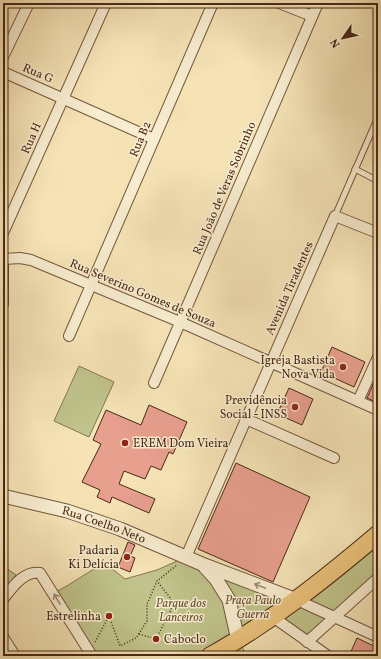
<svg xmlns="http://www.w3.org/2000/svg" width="381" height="659" font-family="Vollkorn,serif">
	<rect width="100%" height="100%" fill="#f5e3b6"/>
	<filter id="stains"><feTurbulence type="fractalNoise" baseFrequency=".005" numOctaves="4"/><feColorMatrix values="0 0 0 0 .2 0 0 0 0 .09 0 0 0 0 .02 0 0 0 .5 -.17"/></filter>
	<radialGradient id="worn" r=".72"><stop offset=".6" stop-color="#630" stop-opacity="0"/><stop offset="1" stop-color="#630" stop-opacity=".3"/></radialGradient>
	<g fill="#c0c38b" stroke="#857650">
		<polygon points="79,366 114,382 89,437 54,421"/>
		<polygon points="378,534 378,578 307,642 273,617"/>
		<path d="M 186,557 L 216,579 L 238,640 L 247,656 L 92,656 L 54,593 C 72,584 87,572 105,563 L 125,579 L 157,570 Z"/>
		<polygon points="3,566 16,575 3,591"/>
		<polygon points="211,571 289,603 243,635"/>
	</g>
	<g fill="#e79f8e" stroke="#4a2815">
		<polygon points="332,347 365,362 354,387 321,372"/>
		<polygon points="378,373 378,403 367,398"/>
		<polygon points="289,388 313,399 302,425 277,414"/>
		<polygon points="149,405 187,422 173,454 169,452 161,470 151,466 145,479 124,471 119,484 155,499 149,513 112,497 110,503 97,497 100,490 82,482 101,444 93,440 106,410 141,425"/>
		<polygon points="236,463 310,497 273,582 198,549"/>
		<polygon points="128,542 135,545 130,556 135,558 130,572 118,567"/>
		<polygon points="357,638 378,648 378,656 349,656"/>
	</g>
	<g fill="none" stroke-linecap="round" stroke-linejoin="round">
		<g stroke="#75573d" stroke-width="7">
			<g id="service">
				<polyline points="355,169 378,181"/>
				<polyline points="335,216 378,117"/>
			</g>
		</g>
		<g stroke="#75573d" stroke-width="12">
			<g id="minor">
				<polyline points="279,3 312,16"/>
				<polyline points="3,57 29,3"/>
				<polyline points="3,72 154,139"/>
				<polyline points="3,233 106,3"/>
				<polyline points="3,255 3,304"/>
				<polyline points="4,259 20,258 31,260 180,322 378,410"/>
				<polyline points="69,336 213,3"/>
				<polyline points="154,383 318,3"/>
				<polyline points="358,401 378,357"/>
				<polyline points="246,419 334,458"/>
				<polyline points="186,557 335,216 378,233"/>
				<path d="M 3,599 C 12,588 24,570 40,573 L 92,656"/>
				<polyline points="297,600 378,637"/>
				<polyline points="273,617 328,656"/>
				<polyline points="3,637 15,656"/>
				<polyline points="307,642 378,578"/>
			</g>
		</g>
		<g stroke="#75573d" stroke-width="15">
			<g id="tertiary">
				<path id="s1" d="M 3,496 L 67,511 L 120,529 L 202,564 L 297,600"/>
				<polyline points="205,567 216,579 229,600 238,640"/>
			</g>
		</g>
		<g stroke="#4a2815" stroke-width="19">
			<path id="primary" d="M 210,656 C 271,622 325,579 378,534"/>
		</g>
		<g stroke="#4a2815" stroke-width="1.5" stroke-dasharray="1 2" stroke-linecap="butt">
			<polyline points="139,634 156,639 171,610 171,599 157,581"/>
			<polyline points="95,642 109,616 120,646 136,638 147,621 147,604 157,581 177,565"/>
		</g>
		<use href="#service" stroke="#f8edd0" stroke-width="5"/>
		<use href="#minor" stroke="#f8edd0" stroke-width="10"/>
		<use href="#tertiary" stroke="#f8edd0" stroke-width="13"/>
		<use href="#primary" stroke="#eac27b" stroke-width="17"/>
	</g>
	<defs><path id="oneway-shaft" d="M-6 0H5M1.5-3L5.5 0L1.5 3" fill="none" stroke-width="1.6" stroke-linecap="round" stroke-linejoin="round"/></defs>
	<g stroke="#a18a72">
		<use href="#oneway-shaft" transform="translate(260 586) rotate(-159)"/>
		<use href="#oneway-shaft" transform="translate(57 599) rotate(-121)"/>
	</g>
	<g fill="#8f2418" stroke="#f8edd0" stroke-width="1.5">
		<circle cx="343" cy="367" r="4"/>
		<circle cx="295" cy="407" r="4"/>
		<circle cx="125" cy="443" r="4"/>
		<circle cx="127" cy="557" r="4"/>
		<circle cx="109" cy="616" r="4"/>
		<circle cx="156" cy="639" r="4"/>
	</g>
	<g text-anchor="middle" stroke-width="3" stroke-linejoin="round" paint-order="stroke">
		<g font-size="12" fill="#4a2815" stroke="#f8edd0">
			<text transform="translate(38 73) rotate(23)" y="4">Rua G</text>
			<text transform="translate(31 138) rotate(-66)" y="4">Rua H</text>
			<text transform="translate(140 139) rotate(-67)" y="4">Rua B2</text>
			<text transform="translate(224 188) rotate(-67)" y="4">Rua João de Veras Sobrinho</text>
			<text transform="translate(289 288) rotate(-66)" y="4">Avenida Tiradentes</text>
			<text transform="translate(143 293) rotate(23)" y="4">Rua Severino Gomes de Souza</text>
			<text dy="4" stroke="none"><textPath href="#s1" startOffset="105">Rua Coelho Neto</textPath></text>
		</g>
		<g font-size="12" fill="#4a2815" stroke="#f8edd0" text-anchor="end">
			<text x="335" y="364">Igreja Bastista<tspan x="335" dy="14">Nova Vida</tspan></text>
			<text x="287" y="404">Previdência<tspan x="287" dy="14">Social - INSS</tspan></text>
			<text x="133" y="447" text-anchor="start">EREM Dom Vieira</text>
			<text x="119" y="554">Padaria<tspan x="119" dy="14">Ki Delícia</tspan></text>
			<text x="101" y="620">Estrelinha</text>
			<text x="164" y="643" text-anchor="start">Caboclo</text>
		</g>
		<g font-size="12" font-style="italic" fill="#684f32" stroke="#f8edd0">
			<text x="253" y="604">Praça Paulo<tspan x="253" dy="14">Guerra</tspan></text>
			<text x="181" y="607">Parque dos<tspan x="181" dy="14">Lanceiros</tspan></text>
		</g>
	</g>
	<rect width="381" height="659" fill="none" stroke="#f5e3b6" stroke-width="16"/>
	<rect x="4" y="4" width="373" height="651" fill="none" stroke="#4a2815" stroke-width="2"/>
	<rect x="8" y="8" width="365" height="643" fill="none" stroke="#4a2815"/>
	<g transform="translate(343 38) rotate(236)" stroke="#f8edd0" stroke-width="3" paint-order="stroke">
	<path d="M0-3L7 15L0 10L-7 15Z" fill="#4a2815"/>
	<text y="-6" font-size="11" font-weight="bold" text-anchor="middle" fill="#4a2815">N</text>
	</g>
	<rect width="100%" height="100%" filter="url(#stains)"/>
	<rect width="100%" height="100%" fill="url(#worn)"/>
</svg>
